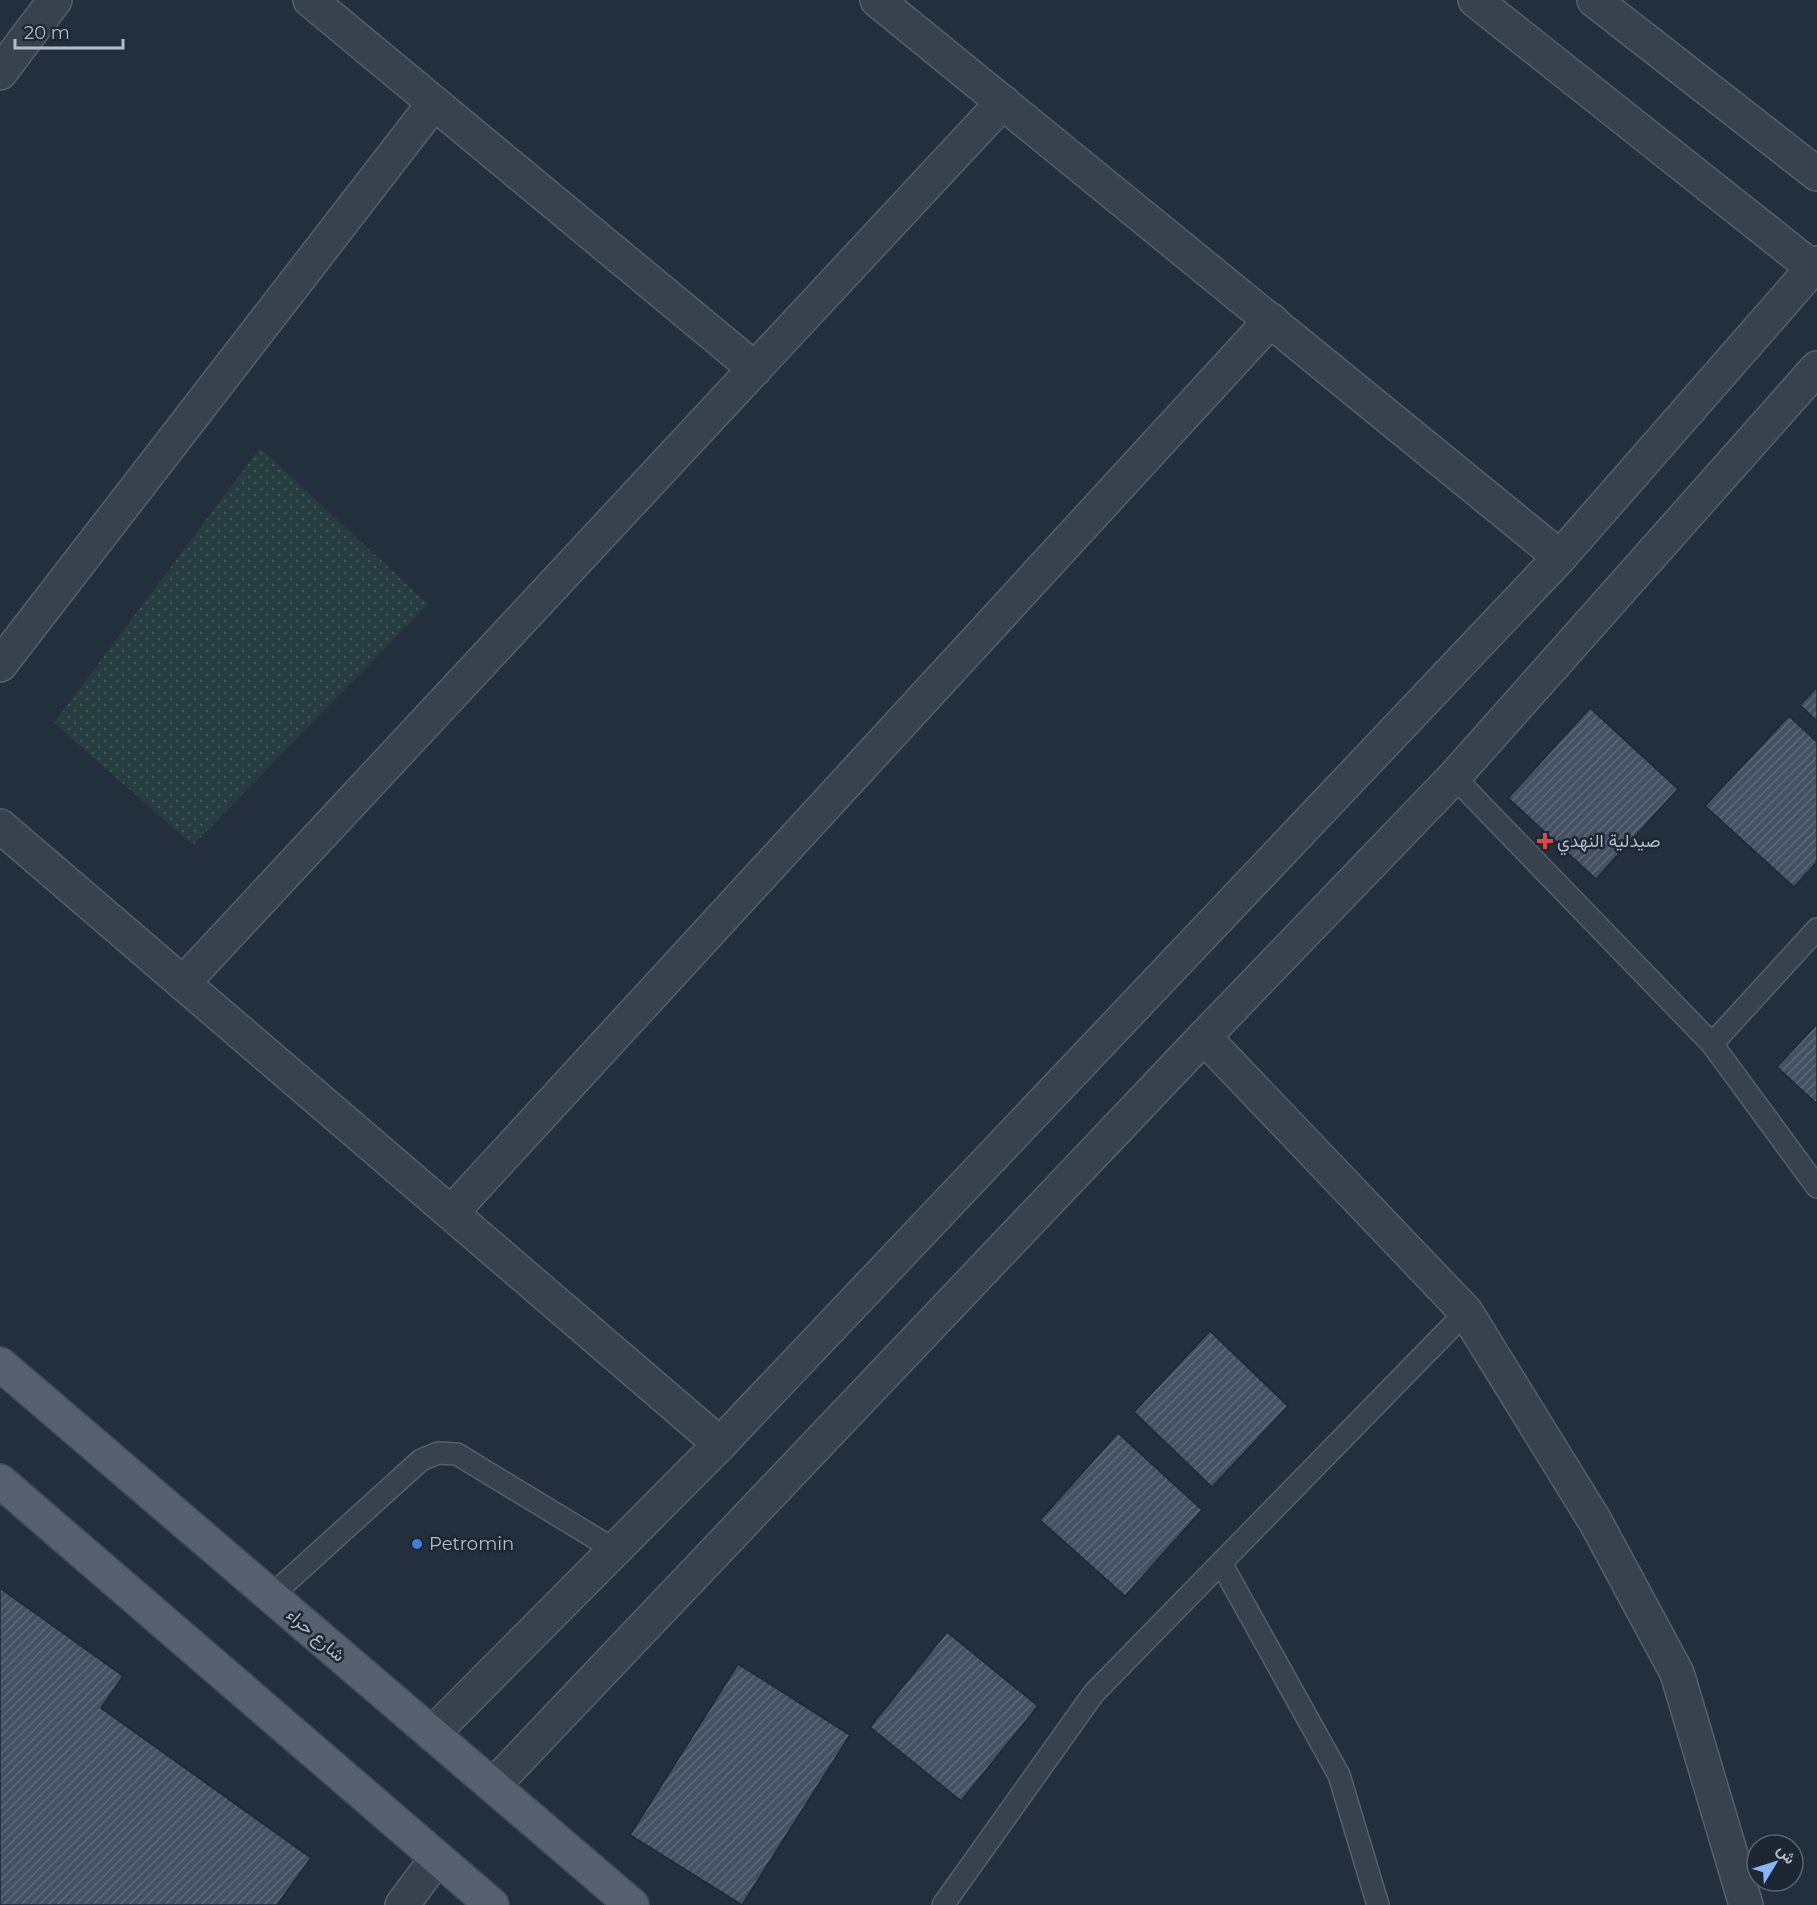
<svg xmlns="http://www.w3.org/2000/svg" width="1817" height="1905" font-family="Montserrat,Vazirmatn,sans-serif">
	<defs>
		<pattern id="grass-dots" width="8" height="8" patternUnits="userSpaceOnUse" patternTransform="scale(1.5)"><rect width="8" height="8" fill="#263c3f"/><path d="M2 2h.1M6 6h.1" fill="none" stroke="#435659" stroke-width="1.8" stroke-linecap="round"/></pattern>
		<pattern id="building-hatch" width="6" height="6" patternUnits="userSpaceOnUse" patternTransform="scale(1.5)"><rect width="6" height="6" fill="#455162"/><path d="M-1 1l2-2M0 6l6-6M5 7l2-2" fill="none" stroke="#5d6877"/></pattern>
	</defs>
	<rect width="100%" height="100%" fill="#242f3e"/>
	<polygon fill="url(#grass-dots)" points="260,448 428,604 193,845 54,723"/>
	<g fill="url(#building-hatch)" stroke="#1f2835" stroke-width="1.5">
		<polygon points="1817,687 1817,721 1800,705"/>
		<polygon points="1590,708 1678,789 1596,879 1508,798"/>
		<polygon points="1789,716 1817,742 1817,862 1794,887 1705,806"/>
		<polygon points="1817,1024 1817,1104 1777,1067"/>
		<polygon points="1210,1331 1288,1406 1212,1487 1134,1412"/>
		<polygon points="1118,1433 1202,1510 1125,1596 1040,1520"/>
		<polygon points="0,1588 123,1676 101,1708 311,1858 277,1905 0,1905"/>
		<polygon points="947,1632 1038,1706 961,1801 870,1727"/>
		<polygon points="738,1664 850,1735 742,1905 630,1835"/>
	</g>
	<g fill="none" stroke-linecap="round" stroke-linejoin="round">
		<g stroke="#565f6c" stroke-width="24">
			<g id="service">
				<polyline points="1454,777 1712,1044 1817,1187"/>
				<polyline points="1712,1044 1817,929"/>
				<polyline points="1221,1563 1339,1775 1378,1905"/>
				<polyline points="271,1596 421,1460 438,1453 457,1454 615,1550"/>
				<polyline points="943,1905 1094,1693 1466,1312"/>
			</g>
		</g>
		<g stroke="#565f6c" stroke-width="36">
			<g id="minor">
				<polyline points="310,0 755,369"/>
				<polyline points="877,0 1560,557"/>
				<polyline points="1475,0 1813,268"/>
				<polyline points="1594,0 1817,174"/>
				<polyline points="0,73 55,0"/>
				<polyline points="0,665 434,103"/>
				<polyline points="0,826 720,1444"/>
				<polyline points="183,983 1003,102"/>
				<polyline points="1204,1037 1466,1312 1595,1521 1677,1673 1746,1905"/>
				<polyline points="451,1213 1271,320"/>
				<polyline points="432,1734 720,1444 1560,557 1817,263"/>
				<polyline points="493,1786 1204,1037 1454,777 1817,368"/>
				<polyline points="402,1905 437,1858"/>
			</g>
		</g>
		<g stroke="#414a57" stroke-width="36">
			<g id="primary">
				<polyline points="0,1364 632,1905"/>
				<polyline points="0,1481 492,1905"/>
			</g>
		</g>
		<use href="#service" stroke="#38414e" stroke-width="21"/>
		<use href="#minor" stroke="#38414e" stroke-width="33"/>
		<use href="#primary" stroke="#56606e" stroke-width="33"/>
	</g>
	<path fill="#e0444e" stroke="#1d2633" stroke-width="2" d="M1542 832h6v6h6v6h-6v6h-6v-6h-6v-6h6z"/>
	<circle fill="#3f7fe0" stroke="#1d2633" stroke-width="2" cx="417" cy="1544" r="6"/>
	<g text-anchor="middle" stroke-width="5" stroke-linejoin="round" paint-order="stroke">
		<g font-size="18" fill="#b4bcc9" stroke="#1d2633" text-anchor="start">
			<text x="1557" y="847">صيدلية النهدي</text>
			<text x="429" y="1550">Petromin</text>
		</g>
		<g font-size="18" fill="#b4bcc9" stroke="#1d2633">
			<text transform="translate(316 1635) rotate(41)" y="6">شارع حراء</text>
		</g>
	</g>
	<g transform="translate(1775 1863) rotate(52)"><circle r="28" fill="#1d2633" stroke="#59626f" stroke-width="1.5"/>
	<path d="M0-4.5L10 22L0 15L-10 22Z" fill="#8ab4f8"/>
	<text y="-9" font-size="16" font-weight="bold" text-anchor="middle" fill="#b4bcc9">ش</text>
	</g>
	<path d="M15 39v9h108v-9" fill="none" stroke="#b4bcc9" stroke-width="3"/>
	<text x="24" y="39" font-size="18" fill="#b4bcc9" stroke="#1d2633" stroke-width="4.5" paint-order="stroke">20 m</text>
</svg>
